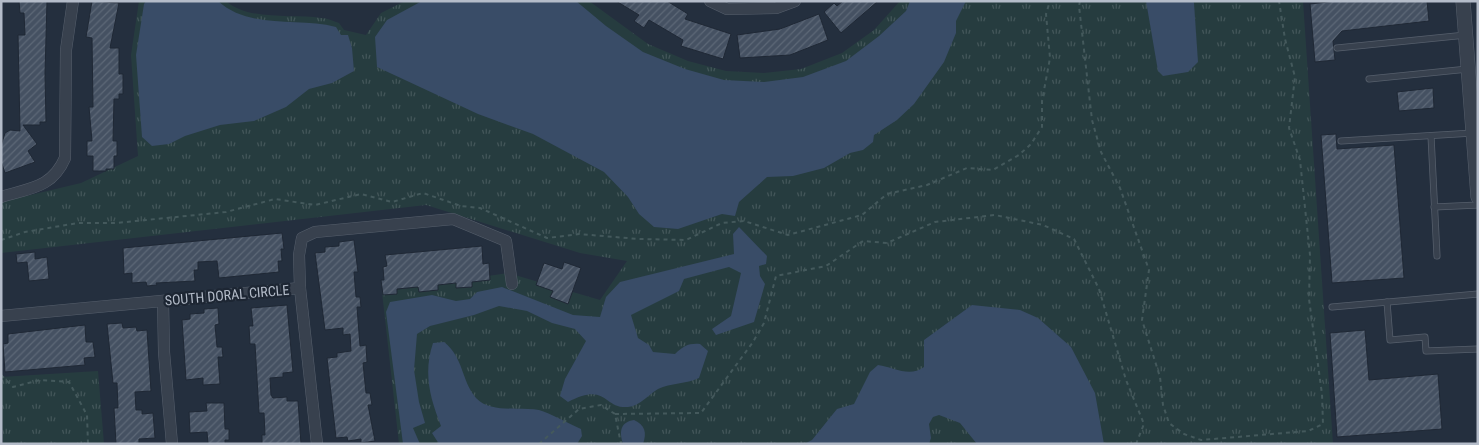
<svg xmlns="http://www.w3.org/2000/svg" width="1479" height="445" font-family="'Roboto Condensed',sans-serif">
	<defs>
		<pattern id="grass-tufts" width="24" height="20" patternUnits="userSpaceOnUse" patternTransform="scale(1.25)"><rect width="24" height="20" fill="#263c3f"/><path d="M3 7l-1-3M5 7V3M7 7l1-3M15 17l-1-3M17 17v-4M19 17l1-3" fill="none" stroke="#435659"/></pattern>
		<pattern id="building-hatch" width="6" height="6" patternUnits="userSpaceOnUse" patternTransform="scale(1.25)"><rect width="6" height="6" fill="#455162"/><path d="M-1 1l2-2M0 6l6-6M5 7l2-2" fill="none" stroke="#5d6877"/></pattern>
	</defs>
	<rect width="100%" height="100%" fill="#242f3e"/>
	<g fill="url(#grass-tufts)">
		<path d="M 139,1 L 226,1 C 248,21 293,14 321,18 C 327,18 333,21 339,23 L 344,30 L 366,35 L 381,13 L 405,1 L 589,1 L 648,44 L 688,61 L 726,71 L 764,73 L 801,69 L 842,53 L 874,30 L 900,1 L 1303,1 L 1333,444 L 399,444 L 382,292 L 508,273 L 600,300 L 627,261 L 580,253 L 426,205 L 1,253 L 1,202 L 81,183 L 138,156 L 131,55 Z"/>
		<polygon points="98,371 104,444 3,444 1,377"/>
	</g>
	<g fill="#394c67">
		<path d="M 146,1 L 218,1 C 250,30 298,17 336,27 L 341,35 L 348,35 L 352,48 L 354,71 L 332,83 L 309,89 L 286,107 L 254,121 L 220,125 L 185,136 L 169,144 L 152,146 L 142,137 L 136,55 L 144,4 Z"/>
		<polygon points="422,1 576,1 606,26 643,52 685,69 724,80 764,82 803,77 846,61 879,36 906,11 910,1 966,1 956,21 956,33 944,62 914,104 897,120 874,135 873,142 863,150 850,153 824,168 793,176 767,177 739,202 735,216 722,214 678,229 654,227 639,214 628,197 604,172 533,134 478,114 377,67 375,37 387,20"/>
		<polygon points="1146,1 1193,1 1194,3 1198,62 1188,72 1163,76 1158,71"/>
		<path d="M 739,227 L 767,256 L 766,264 L 759,266 L 760,276 L 765,284 L 754,322 L 716,335 L 712,329 L 731,316 L 741,273 L 729,267 L 684,279 L 679,291 L 631,315 L 638,338 L 649,345 L 653,352 L 675,354 C 683,346 689,343 700,344 L 708,351 L 699,378 C 686,384 671,383 658,389 C 649,394 640,406 628,407 C 603,409 607,381 568,402 L 560,396 L 565,379 L 586,341 L 575,329 L 552,323 L 527,311 L 499,306 L 474,315 L 430,326 L 417,334 L 414,370 L 419,402 L 425,423 L 413,428 L 420,444 L 403,444 L 386,312 L 390,302 L 432,295 L 456,301 L 470,299 L 477,292 L 502,287 L 573,315 L 600,317 L 606,297 L 620,282 L 734,254 L 733,234 Z"/>
		<path d="M 972,305 L 1020,310 L 1038,318 L 1071,347 L 1095,393 L 1104,444 L 977,444 L 960,423 L 939,415 L 933,417 L 929,424 L 931,438 L 929,444 L 804,444 L 812,440 L 837,409 L 854,404 L 870,372 L 878,365 C 894,367 909,378 924,367 L 924,340 Z"/>
		<path d="M 444,342 C 464,358 461,380 476,398 C 491,414 519,406 539,410 C 550,413 569,424 581,429 L 582,436 L 577,444 L 439,444 L 432,433 L 441,426 C 430,398 423,373 433,343 Z"/>
		<path d="M 634,420 C 645,425 647,432 643,444 L 623,444 C 619,432 620,422 634,420 Z"/>
	</g>
	<g fill="url(#building-hatch)" stroke="#1f2835">
		<polygon points="19,1 47,1 45,74 46,122 40,122 40,125 23,125 37,144 28,151 35,162 5,173 1,161 1,146 5,133 10,130 20,131 18,35 25,35 24,13 20,13"/>
		<polygon points="92,1 119,3 110,48 119,48 119,74 123,74 123,94 119,94 119,99 114,99 113,141 117,141 117,156 114,156 114,169 106,169 106,171 93,171 93,156 87,156 87,141 92,141 89,107 93,107 92,38 86,37"/>
		<polygon points="616,1 667,1 688,14 685,19 731,34 723,59 681,46 683,40 649,20 644,28 634,21 639,15"/>
		<polygon points="843,1 878,1 841,33 824,12 834,3 837,6"/>
		<polygon points="1335,1 1427,1 1429,21 1342,31 1333,41 1335,60 1315,62 1310,4"/>
		<polygon points="819,14 828,40 790,55 740,58 737,35 780,29"/>
		<polygon points="1433,88 1434,108 1399,111 1397,92"/>
		<polygon points="1336,134 1337,149 1394,145 1404,278 1332,283 1321,135"/>
		<polygon points="282,233 284,249 281,249 282,261 278,261 279,272 219,278 217,261 198,262 198,270 194,270 195,281 156,283 157,285 147,286 146,282 132,283 132,273 124,274 123,248"/>
		<polygon points="354,240 358,272 354,272 356,297 360,297 361,307 357,307 360,346 366,345 367,362 363,363 366,393 370,393 372,405 368,405 375,441 361,443 361,439 348,441 347,437 336,438 327,358 337,357 337,353 351,351 350,334 343,335 343,328 325,330 315,253 325,252 325,247 339,246 339,242"/>
		<polygon points="482,246 483,264 489,263 490,280 472,282 472,287 456,288 456,283 438,285 438,290 419,292 418,287 397,289 397,294 383,295 381,280 384,280 383,267 387,266 385,255"/>
		<polygon points="35,252 35,259 47,257 49,279 29,281 27,262 17,263 16,254"/>
		<polygon points="564,262 581,268 568,304 550,297 553,291 536,285 544,263 562,269"/>
		<polygon points="287,305 293,372 283,373 283,377 270,378 271,395 273,398 287,397 287,401 298,401 301,444 262,444 262,435 265,435 264,413 259,413 255,344 250,344 249,326 253,326 251,308"/>
		<polygon points="218,308 219,324 215,325 217,347 222,347 223,357 218,357 220,384 203,385 203,378 186,380 182,320 190,319 190,314 204,313 204,309"/>
		<polygon points="122,323 123,328 136,327 137,331 147,330 151,391 135,392 136,410 142,410 142,414 153,413 155,438 139,439 139,444 116,444 114,408 118,408 117,383 113,383 107,324"/>
		<polygon points="85,325 86,342 93,342 95,357 84,358 85,365 5,372 3,344 8,343 8,334"/>
		<polygon points="1365,330 1369,380 1438,374 1442,429 1337,437 1330,333"/>
		<polygon points="206,403 224,403 225,429 229,429 229,440 225,440 225,444 208,444 207,432 190,433 189,412 207,411"/>
	</g>
	<g fill="none" stroke-linecap="round" stroke-linejoin="round">
		<g stroke="#565f6c" stroke-width="7">
			<g id="service">
				<polyline points="1337,48 1466,35"/>
				<polyline points="1369,79 1468,69"/>
				<polyline points="1431,136 1437,256"/>
				<polyline points="1341,141 1473,133"/>
				<polyline points="1434,207 1478,205"/>
				<polyline points="1387,302 1390,340 1425,337 1426,351 1478,349"/>
				<polyline points="1332,307 1478,294"/>
			</g>
		</g>
		<g stroke="#565f6c" stroke-width="12">
			<g id="minor">
				<polyline points="710,1 727,9 776,8 795,1"/>
				<path d="M 1,197 C 30,188 52,188 65,158 L 66,50 L 73,1"/>
				<polyline points="163,301 164,352 172,444"/>
				<polyline points="1,316 300,288"/>
				<polyline points="317,444 300,288 299,255 302,238 315,232 453,219 506,241 512,284"/>
			</g>
		</g>
		<g stroke="#565f6c" stroke-width="15">
			<polyline id="tertiary" points="1463,1 1478,197"/>
		</g>
		<g stroke="#44595c" stroke-width="2" stroke-dasharray="4 4" stroke-linecap="butt">
			<polyline points="1080,1 1079,6 1092,120 1101,152 1120,188 1149,270 1142,320 1160,377 1163,405 1169,423 1184,434 1201,440 1308,431 1323,424 1322,394 1309,299 1310,255 1300,160 1289,128 1295,77 1285,39 1279,1"/>
			<polyline points="1,240 25,232 78,223 116,223 226,212 275,199 315,205 361,194 392,202 423,193 461,206 480,208 547,238 579,234 638,239 686,240 722,223 744,221 788,235 862,215 887,194 927,185 967,168 993,170 1019,155 1031,144 1042,127 1042,101 1050,58 1046,14 1050,1"/>
			<polyline points="1,375 13,387 40,380 69,382 87,415 88,444"/>
			<polyline points="615,414 701,413 753,342 764,323 776,276 826,266 863,241 887,243 935,222 995,215 1043,225 1074,239 1099,289 1126,380 1144,424 1136,444"/>
			<polyline points="539,444 579,409 601,405 615,414 621,444"/>
		</g>
		<use href="#service" stroke="#38414e" stroke-width="5.5"/>
		<use href="#minor" stroke="#38414e" stroke-width="11"/>
		<use href="#tertiary" stroke="#38414e" stroke-width="14"/>
	</g>
	<g text-anchor="middle" stroke-width="4.5" stroke-linejoin="round" paint-order="stroke">
		<g font-size="14" fill="#b4bcc9" stroke="#1d2633">
			<text transform="translate(227 295) rotate(-5)" y="5">SOUTH DORAL CIRCLE</text>
		</g>
	</g>
	<rect width="1479" height="445" fill="none" stroke="#b4bcc9" stroke-width="5"/>
</svg>
